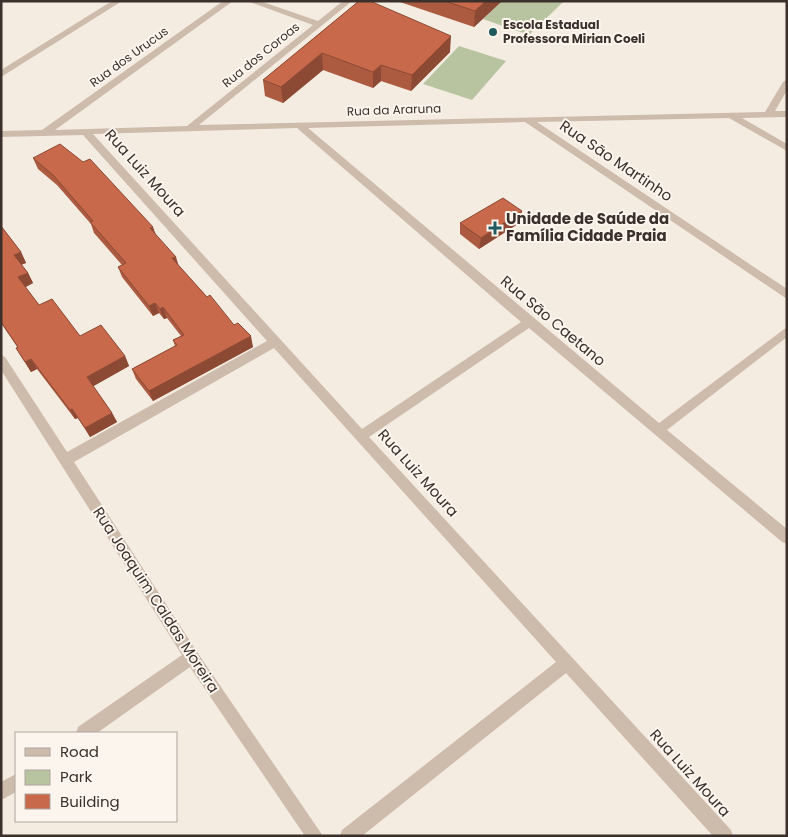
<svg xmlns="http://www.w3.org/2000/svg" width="788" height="837" font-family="Poppins,sans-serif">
	<rect width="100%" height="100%" fill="#f4ebe1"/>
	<g fill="#b8c4a0">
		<polygon points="502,1 564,1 529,35 483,19"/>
		<polygon points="459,46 506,61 472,100 423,84"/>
	</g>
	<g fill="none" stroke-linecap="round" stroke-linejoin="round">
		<g fill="#cdbbac" fill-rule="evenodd">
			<polygon points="1,1 6,1 1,4"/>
			<polygon points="112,1 122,1 1,77 1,70"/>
			<path d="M 223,1 L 233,1 L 55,130 L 187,126 L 313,25 L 247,1 L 260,1 L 318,21 L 343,1 L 352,1 L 199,125 L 765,112 L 783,82 L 787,79 L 787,90 L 775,111 L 787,111 L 787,117 L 742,118 L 787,144 L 787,151 L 729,118 L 537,122 L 787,289 L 787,299 L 525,122 L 308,128 L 659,423 L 787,327 L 787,337 L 667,430 L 787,529 L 787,544 L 782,542 L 529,328 L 369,437 L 731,830 L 733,836 L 713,836 L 566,673 L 362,836 L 340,836 L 342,830 L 556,662 L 274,348 L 74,462 L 197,652 L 323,836 L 305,836 L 190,667 L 97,733 L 76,733 L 78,727 L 182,655 L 1,370 L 1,355 L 5,357 L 67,452 L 267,341 L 83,135 L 1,137 L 1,131 L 42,130 ZM 297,128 L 521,322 L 362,429 L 93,134 Z"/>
			<polygon points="16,774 16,792 1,800 1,782"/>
		</g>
	</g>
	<g fill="#ac5a40">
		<polygon points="359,1 450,52 411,91 381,81 373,88 323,70 283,103 265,96 263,80"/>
		<polygon points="397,1 502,1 474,27"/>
		<polygon points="33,158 156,235 178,265 207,297 234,325 253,347 153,401 136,379 132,369 175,346 173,340 181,336 167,318 164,319 159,313 153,316 122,277 118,267 122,265 94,233 91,224 57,185 38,169"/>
		<polygon points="521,222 479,249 460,234 460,223"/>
		<polygon points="1,226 21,252 26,263 21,265 28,273 33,283 25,287 39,305 80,336 125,356 129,366 93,386 112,413 117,422 90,437 78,418 75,419 37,369 31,372 16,348 18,348 1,323"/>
	</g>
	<g fill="#8c4a34">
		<polygon points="486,1 502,1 474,27 475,11"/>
		<polygon points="451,36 450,52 411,91 412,75"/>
		<polygon points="322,53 323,70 283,103 281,87"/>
		<polygon points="381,65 381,81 373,88 373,72"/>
		<polygon points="522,211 521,222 479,249 481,238"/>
		<polygon points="153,227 157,238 150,228"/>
		<polygon points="21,252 26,263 20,265 14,255"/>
		<polygon points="176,257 179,267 172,258"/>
		<polygon points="28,273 33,283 24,288 18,277"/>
		<polygon points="155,303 159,313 153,316 149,306"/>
		<polygon points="163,307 167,318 164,319 160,309"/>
		<polygon points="251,336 253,347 153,401 149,391"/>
		<polygon points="125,356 129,366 92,387 87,377"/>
		<polygon points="31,359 37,369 31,372 25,362"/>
		<polygon points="72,409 78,418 75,419 70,410"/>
		<polygon points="112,413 117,422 90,437 85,428"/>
	</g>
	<g fill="#c8694b" stroke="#8c4a34">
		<polygon points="359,1 370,1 451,36 412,75 381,65 373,72 322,53 281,87 263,80"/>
		<polygon points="445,1 486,1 475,11"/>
		<polygon points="60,144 83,162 90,159 153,227 150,228 176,257 172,258 207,297 210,295 234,325 238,323 251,336 149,391 132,369 177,345 173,340 184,335 163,307 160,309 155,303 149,306 118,267 126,263 90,222 93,221 53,175 33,158"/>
		<polygon points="503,198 522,211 481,238 460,223"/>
		<polygon points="1,226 21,252 14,255 28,273 18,277 39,305 52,299 80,336 101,325 125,356 87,377 112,413 85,428 72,409 70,410 31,359 25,362 16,348 18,347 1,322"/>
	</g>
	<g fill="#1f5a5e" stroke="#fbf5ee" stroke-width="2">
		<circle cx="493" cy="32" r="5"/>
		<path d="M492.5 220.5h5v5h5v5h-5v5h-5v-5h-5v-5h5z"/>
	</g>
	<g text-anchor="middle" stroke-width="4" stroke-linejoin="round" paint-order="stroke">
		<g font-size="12" font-weight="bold" fill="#3b302b" stroke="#fbf5ee" text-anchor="start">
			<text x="503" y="29">Escola Estadual<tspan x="503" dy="14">Professora Mirian Coeli</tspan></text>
		</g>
		<g font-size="12" fill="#3b302b" stroke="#fbf5ee">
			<text transform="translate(261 55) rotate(-39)" y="4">Rua dos Coroas</text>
			<text transform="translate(129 57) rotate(-36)" y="4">Rua dos Urucus</text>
			<text transform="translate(394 110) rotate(-2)" y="4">Rua da Araruna</text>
		</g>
		<g font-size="15" fill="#3b302b" stroke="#fbf5ee">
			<text transform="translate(616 161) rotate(34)" y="5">Rua São Martinho</text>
			<text transform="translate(145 173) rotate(48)" y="5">Rua Luiz Moura</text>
			<text transform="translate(553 321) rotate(40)" y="5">Rua São Caetano</text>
			<text transform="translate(418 473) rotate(48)" y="5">Rua Luiz Moura</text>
			<text transform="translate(156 600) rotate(57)" y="5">Rua Joaquim Caldas Moreira</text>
			<text transform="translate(690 773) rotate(48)" y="5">Rua Luiz Moura</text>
		</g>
		<g font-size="15" font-weight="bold" fill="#3b302b" stroke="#fbf5ee" text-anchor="start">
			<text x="506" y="224">Unidade de Saúde da<tspan x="506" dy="17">Família Cidade Praia</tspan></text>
		</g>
	</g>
	<rect width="788" height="837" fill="none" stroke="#3b302b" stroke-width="5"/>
	<rect x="15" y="732" width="162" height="90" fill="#fbf5ee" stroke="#aea6a0"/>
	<rect x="25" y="748" width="25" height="8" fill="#cdbbac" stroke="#aea6a0"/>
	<text x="60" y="757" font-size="15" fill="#3b302b">Road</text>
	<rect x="25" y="770" width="25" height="15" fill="#b8c4a0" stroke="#aea6a0"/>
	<text x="60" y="782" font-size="15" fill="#3b302b">Park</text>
	<rect x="25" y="794" width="25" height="15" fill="#c8694b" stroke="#aea6a0"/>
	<text x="60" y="807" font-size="15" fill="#3b302b">Building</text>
</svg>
